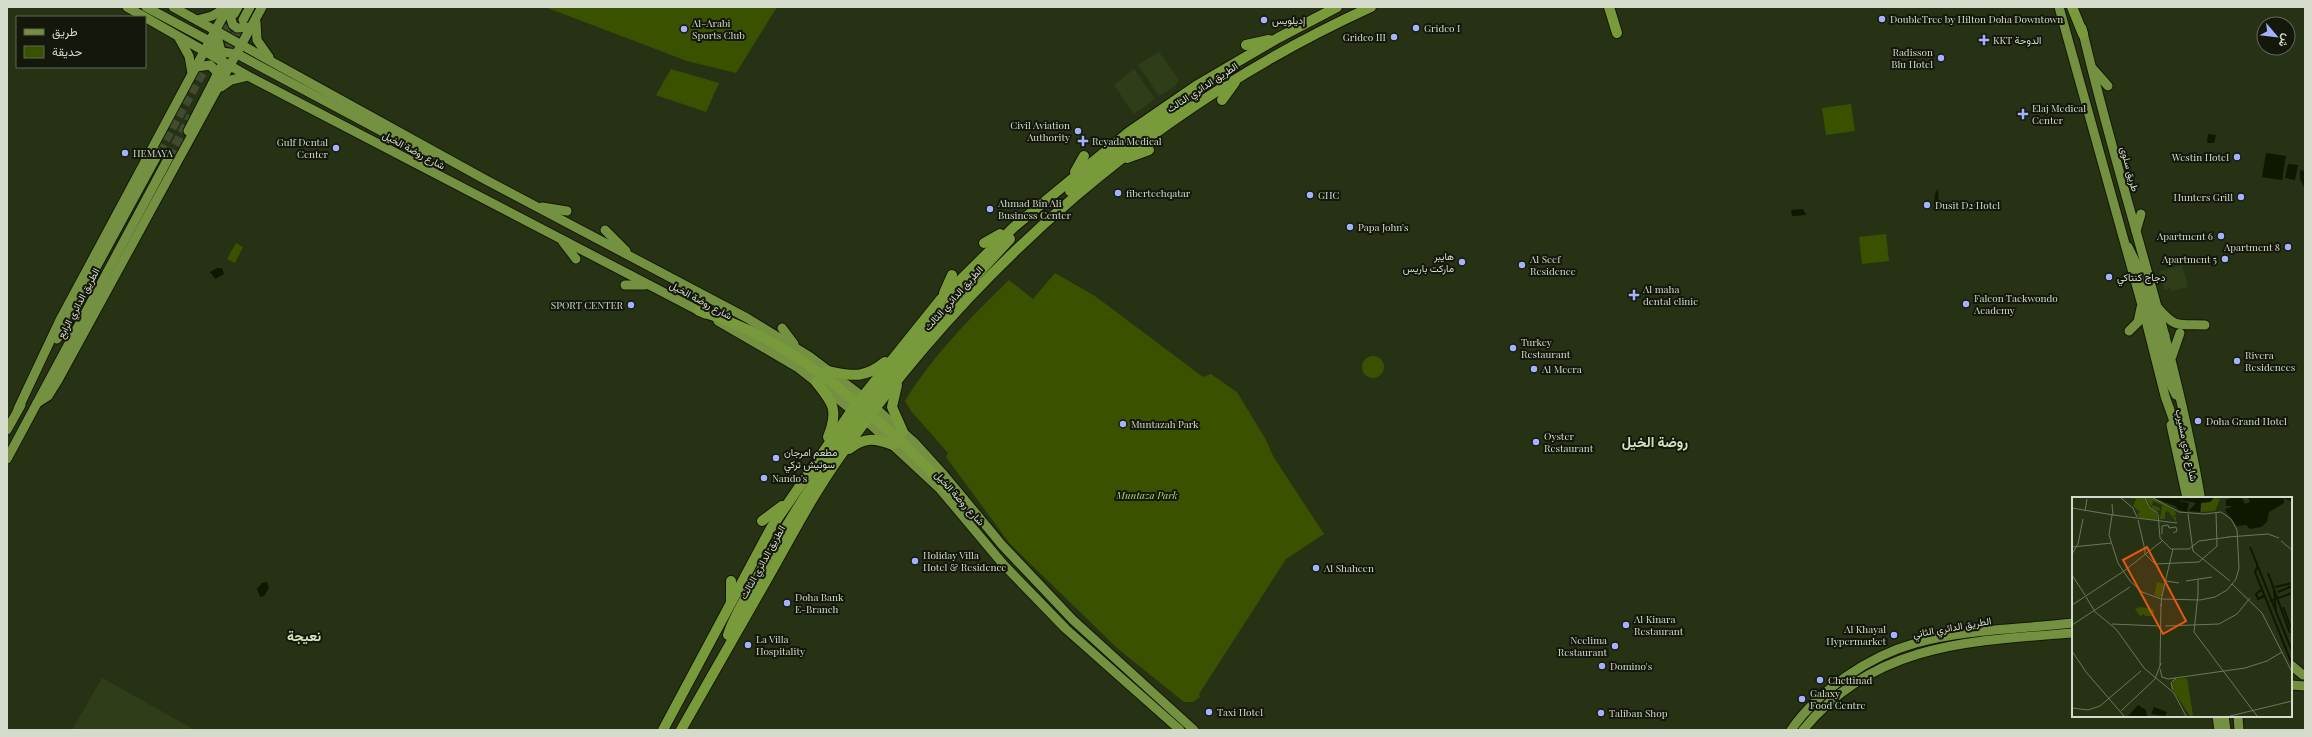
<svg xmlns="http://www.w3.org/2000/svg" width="2312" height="737" font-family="'Playfair Display',Vazirmatn,serif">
	<rect width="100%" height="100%" fill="#273215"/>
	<g fill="#2f3d18">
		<polygon points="1159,52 1179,80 1175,86 1159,96 1138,65"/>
		<polygon points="1134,69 1155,99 1134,114 1114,85"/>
		<polygon points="2182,265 2188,287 2171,291 2171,288 2164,290 2160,271"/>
		<polygon points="102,678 195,730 72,730"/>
	</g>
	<g fill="#3a5100">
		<polygon points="545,7 777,7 736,73 687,61"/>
		<polygon points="671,69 719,83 706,112 656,95"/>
		<polygon points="1851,104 1855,131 1826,135 1822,108"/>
		<polygon points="1886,234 1889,261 1862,264 1859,237"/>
		<polygon points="236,243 243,247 235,263 227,259"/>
		<path d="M 1055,273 L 1095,296 L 1203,377 L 1211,374 L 1237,392 L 1266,440 L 1273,456 L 1324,534 L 1286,559 L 1199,694 L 1200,697 L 1193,702 L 1184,702 L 1117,648 L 1010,544 L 946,457 L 948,453 L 911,411 L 905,401 C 933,355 971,317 1009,280 L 1033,299 Z"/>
		<circle cx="1373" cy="367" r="11"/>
	</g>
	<g fill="#0e1700">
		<polygon points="2208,134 2216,135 2214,143 2207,143"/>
		<polygon points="2266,153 2286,156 2282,180 2262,177"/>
		<polygon points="2288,164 2298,165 2295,180 2285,178"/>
		<polygon points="2300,170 2305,171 2305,189 2300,179"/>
		<polygon points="1938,189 1939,205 1934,206 1935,194"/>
		<polygon points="1803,209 1806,215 1792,216 1791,210"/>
		<polygon points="217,268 222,268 224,274 215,279 210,272"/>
		<polygon points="267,582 269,588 264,596 260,597 257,589 262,583"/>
	</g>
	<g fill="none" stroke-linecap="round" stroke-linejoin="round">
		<g stroke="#414b30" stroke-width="9" stroke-dasharray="9 4.5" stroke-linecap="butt">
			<polyline points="222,59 242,23"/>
			<polyline points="159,152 234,15"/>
			<polyline points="169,157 191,116"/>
		</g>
		<g stroke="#101a00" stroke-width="11">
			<g id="primary">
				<polyline points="127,7 248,76 705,314"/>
				<polyline points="146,7 215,44"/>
				<polyline points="173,7 486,180 747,318 809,356 862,396 914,442 944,475 1002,545 1073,620 1194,730"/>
				<polyline points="2059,7 2142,305 2165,396 2183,447 2194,498"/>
				<polyline points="234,14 238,7"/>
				<polyline points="230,16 233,25 237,28 251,27"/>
				<polyline points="197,20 212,16 227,7"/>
				<polyline points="243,20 250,7"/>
				<polyline points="256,22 257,40 269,57"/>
				<path d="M 2082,28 C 2118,185 2173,336 2200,495"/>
				<polyline points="179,38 189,56 192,73"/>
				<polyline points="206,50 237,54 415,149 436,153"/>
				<polyline points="196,67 210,65 216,71 217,76"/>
				<polyline points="2093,69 2108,86"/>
				<polyline points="221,87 231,80 248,76"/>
				<polyline points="188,131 222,65 221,51 215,30"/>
				<polyline points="542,207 567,211"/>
				<polyline points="605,230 626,251"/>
				<polyline points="2136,231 2141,214"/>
				<polyline points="563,242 576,259"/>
				<polyline points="2128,247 2138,267 2155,329 2165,335"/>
				<polyline points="625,285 645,285"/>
				<path d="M 2158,308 C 2178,331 2179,323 2205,325"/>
				<polyline points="718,321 797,367 871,425 940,489 1003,564 1066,629 1180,730"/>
				<polyline points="782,328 794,344"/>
				<polyline points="2129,331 2138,322 2141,308"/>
				<polyline points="2152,331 2157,336 2170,383 2176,395"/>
				<polyline points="57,339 159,152"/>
				<polyline points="2172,356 2180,333"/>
				<polyline points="37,403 48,396 58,380 262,7"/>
				<polyline points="18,409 60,320 228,7"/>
				<polyline points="2171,425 2187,498"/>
				<polyline points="7,430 21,405"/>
				<polyline points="7,459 169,157"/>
				<polyline points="2291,665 2303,675"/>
				<polyline points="2291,685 2305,686"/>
				<polyline points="2217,716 2219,730"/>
				<polyline points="2224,716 2226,730"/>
				<polyline points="2238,716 2239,730"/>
				<path d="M 1791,730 C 1819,690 1869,656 1916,643 C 1965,629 2023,629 2073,623"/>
				<path d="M 1803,730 C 1874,643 1970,641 2073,633"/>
			</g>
		</g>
		<g stroke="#101a00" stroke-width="12">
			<g id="trunk">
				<polyline points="1609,7 1617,33"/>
				<polyline points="2072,7 2083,34"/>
				<polyline points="1246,45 1269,40"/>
				<polyline points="1222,100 1235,82"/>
				<polyline points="1127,158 1149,150"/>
				<polyline points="1075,172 1084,156"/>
				<polyline points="1070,191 1142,132 1185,103 1187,99 1185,94"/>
				<polyline points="984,243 1000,234"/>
				<polyline points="944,293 952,275"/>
				<path d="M 699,311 C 762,330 812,364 861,407"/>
				<path d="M 828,371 C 853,376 864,379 885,362"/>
				<path d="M 816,382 C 833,403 839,410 828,437"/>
				<polyline points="897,385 892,407 903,432"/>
				<polyline points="865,409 940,315 1010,239"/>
				<polyline points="866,411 903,443 949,491 963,499"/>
				<path d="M 849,449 C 865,437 874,438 893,445"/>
				<polyline points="762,521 782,506"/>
				<polyline points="731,581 731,601"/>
				<path d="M 728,635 C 734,616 746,597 756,580 C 788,519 825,465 864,409 L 865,403 L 862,396"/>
				<polyline points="663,730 771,528 852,410 941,299 1014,227 1129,132 1196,86 1278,38 1337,7"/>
				<path d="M 681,730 C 708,682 735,635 762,588 C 788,543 811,497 841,455 C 976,263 1156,105 1371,7"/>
			</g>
		</g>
		<use href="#primary" stroke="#749041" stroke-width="9"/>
		<use href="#trunk" stroke="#799a3b" stroke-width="10"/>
	</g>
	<g fill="#a5b1fc" stroke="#13180b" stroke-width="1.5">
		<circle cx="1882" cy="19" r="4"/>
		<circle cx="1264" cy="20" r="4"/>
		<circle cx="1416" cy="28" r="4"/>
		<circle cx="684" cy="29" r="4"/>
		<circle cx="1394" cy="37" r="4"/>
		<path d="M1982 34h4v4h4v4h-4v4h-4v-4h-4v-4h4z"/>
		<circle cx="1941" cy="58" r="4"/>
		<path d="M2021 108h4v4h4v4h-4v4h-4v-4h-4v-4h4z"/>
		<circle cx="1078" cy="131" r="4"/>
		<path d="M1081 135h4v4h4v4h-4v4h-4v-4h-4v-4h4z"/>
		<circle cx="336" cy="148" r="4"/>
		<circle cx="125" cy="153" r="4"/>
		<circle cx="2237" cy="157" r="4"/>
		<circle cx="1118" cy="193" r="4"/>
		<circle cx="1310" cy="195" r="4"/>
		<circle cx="2241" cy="197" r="4"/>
		<circle cx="1927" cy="205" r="4"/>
		<circle cx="990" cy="209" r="4"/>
		<circle cx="1350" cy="227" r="4"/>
		<circle cx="2221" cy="236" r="4"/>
		<circle cx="2288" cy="247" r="4"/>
		<circle cx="2225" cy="259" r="4"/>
		<circle cx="1462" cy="262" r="4"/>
		<circle cx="1522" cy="265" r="4"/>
		<circle cx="2109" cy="277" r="4"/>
		<path d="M1632 289h4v4h4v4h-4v4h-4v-4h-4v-4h4z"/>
		<circle cx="1966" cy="304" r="4"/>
		<circle cx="631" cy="305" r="4"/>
		<circle cx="1513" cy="348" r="4"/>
		<circle cx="2237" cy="361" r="4"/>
		<circle cx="1534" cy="369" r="4"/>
		<circle cx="2198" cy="421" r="4"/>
		<circle cx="1123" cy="424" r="4"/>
		<circle cx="1536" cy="442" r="4"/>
		<circle cx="776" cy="458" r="4"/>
		<circle cx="764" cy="478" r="4"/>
		<circle cx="915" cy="561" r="4"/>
		<circle cx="1316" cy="568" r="4"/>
		<circle cx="787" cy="603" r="4"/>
		<circle cx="1626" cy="625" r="4"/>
		<circle cx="1894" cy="635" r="4"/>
		<circle cx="748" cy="645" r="4"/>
		<circle cx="1615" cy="646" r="4"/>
		<circle cx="1602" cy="666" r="4"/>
		<circle cx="1820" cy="680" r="4"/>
		<circle cx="1802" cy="699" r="4"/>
		<circle cx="1209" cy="712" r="4"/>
		<circle cx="1601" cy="713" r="4"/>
	</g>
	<g text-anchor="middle" stroke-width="4" stroke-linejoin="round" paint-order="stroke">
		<g font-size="10" fill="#d4dbca" stroke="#13180b" text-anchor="start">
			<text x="1890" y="23">DoubleTree by Hilton Doha Downtown</text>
			<text x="1272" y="24">إديلويس</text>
			<text x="692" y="27">Al-Arabi<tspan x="692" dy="12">Sports Club</tspan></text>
			<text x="1424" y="32">Gridco I</text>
			<text x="1386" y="41" text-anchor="end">Gridco III</text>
			<text x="1993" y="44">KKT الدوحة</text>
			<text x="1933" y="56" text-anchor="end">Radisson<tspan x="1933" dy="12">Blu Hotel</tspan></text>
			<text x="2032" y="112">Elaj Medical<tspan x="2032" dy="12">Center</tspan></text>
			<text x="1070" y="129" text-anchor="end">Civil Aviation<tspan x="1070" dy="12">Authority</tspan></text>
			<text x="1092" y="145">Reyada Medical</text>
			<text x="328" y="146" text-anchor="end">Gulf Dental<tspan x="328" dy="12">Center</tspan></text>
			<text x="133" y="157">HEMAYA</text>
			<text x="2229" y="161" text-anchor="end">Westin Hotel</text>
			<text x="1126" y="197">fibertechqatar</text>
			<text x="1318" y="199">GHC</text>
			<text x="2233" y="201" text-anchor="end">Hunters Grill</text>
			<text x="998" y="207">Ahmad Bin Ali<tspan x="998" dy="12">Business Center</tspan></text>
			<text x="1935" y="209">Dusit D2 Hotel</text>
			<text x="1358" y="231">Papa John's</text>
			<text x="2213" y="240" text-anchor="end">Apartment 6</text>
			<text x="2280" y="251" text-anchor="end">Apartment 8</text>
			<text x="1454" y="260" text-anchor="end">هايبر<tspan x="1454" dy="12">ماركت باريس</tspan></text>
			<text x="1530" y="263">Al Seef<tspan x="1530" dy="12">Residence</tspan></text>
			<text x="2217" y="263" text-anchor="end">Apartment 5</text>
			<text x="2117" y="281">دجاج كنتاكي</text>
			<text x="1643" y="293">Al maha<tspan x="1643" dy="12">dental clinic</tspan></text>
			<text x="1974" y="302">Falcon Taekwondo<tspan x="1974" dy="12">Academy</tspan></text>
			<text x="623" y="309" text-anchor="end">SPORT CENTER</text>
			<text x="1521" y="346">Turkey<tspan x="1521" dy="12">Restaurant</tspan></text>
			<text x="2245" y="359">Rivera<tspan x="2245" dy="12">Residences</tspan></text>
			<text x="1542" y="373">Al Meera</text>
			<text x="2206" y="425">Doha Grand Hotel</text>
			<text x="1131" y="428">Muntazah Park</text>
			<text x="1544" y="440">Oyster<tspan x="1544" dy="12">Restaurant</tspan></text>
			<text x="784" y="456">مطعم امرجان<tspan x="784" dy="12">سوتيش تركي</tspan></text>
			<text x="772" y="482">Nando's</text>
			<text x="923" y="559">Holiday Villa<tspan x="923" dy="12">Hotel &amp; Residence</tspan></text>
			<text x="1324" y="572">Al Shaheen</text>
			<text x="795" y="601">Doha Bank<tspan x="795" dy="12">E-Branch</tspan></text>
			<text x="1634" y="623">Al Kinara<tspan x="1634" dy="12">Restaurant</tspan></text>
			<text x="1886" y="633" text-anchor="end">Al Khayal<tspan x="1886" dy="12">Hypermarket</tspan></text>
			<text x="756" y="643">La Villa<tspan x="756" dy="12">Hospitality</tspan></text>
			<text x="1607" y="644" text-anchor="end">Neelima<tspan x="1607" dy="12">Restaurant</tspan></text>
			<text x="1610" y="670">Domino's</text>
			<text x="1828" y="684">Chettinad</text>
			<text x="1810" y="697">Galaxy<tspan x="1810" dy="12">Food Centre</tspan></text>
			<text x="1217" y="716">Taxi Hotel</text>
			<text x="1609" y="717">Taliban Shop</text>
		</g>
		<g font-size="10" fill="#d4dbca" stroke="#13180b">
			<text transform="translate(1202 87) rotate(-33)" y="4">الطريق الدائري الثالث</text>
			<text transform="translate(414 150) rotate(28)" y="4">شارع روضة الخيل</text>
			<text transform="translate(2130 169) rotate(75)" y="4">طريق سلوى</text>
			<text transform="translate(953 298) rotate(-48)" y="4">الطريق الدائري الثالث</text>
			<text transform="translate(701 300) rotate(28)" y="4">شارع روضة الخيل</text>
			<text transform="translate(78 303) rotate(-62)" y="4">الطريق الدائري الرابع</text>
			<text transform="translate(2187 445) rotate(78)" y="4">شارع وادي مشيرب</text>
			<text transform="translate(960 498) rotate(48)" y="4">شارع روضة الخيل</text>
			<text transform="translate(762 562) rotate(-61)" y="4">الطريق الدائري الثالث</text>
			<text transform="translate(1952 627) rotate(-10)" y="4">الطريق الدائري الثاني</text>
		</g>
		<g font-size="10" font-style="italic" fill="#b1dd63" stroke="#13180b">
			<text x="1147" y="499">Muntaza Park</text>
		</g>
		<g font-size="14" font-weight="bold" fill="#d4e3bf" stroke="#13180b">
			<text x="1655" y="447">روضة الخيل</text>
			<text x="304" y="641">نعيجة</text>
		</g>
	</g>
	<g transform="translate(2072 497)">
		<rect width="220" height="220" fill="#273215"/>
		<path d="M 57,1 L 73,1 L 77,9 L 85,16 L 85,23 L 67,21 L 65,17 L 68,15 L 61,9 L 64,2 ZM 74,1 L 81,1 L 103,14 L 104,18 L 100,19 L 104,20 L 104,25 L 96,14 L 93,15 L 93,22 L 88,22 L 90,8 L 81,4 L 80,8 L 88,11 L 87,14 L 81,12 ZM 142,1 L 148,2 L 143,14 L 129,15 L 129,6 ZM 85,85 L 93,87 L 88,101 L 82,98 ZM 68,110 L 82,112 L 82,119 L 73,119 L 72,117 L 68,119 L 63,112 ZM 115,181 L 121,219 L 118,219 L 99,190 L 102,182 Z" fill="#3a5100"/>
		<path d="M 83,1 L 142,1 L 138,5 L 129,6 L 128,15 L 117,14 L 124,6 L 109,3 L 108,7 L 110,4 L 117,6 L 115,15 L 107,13 L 103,9 ZM 158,1 L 170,1 L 173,7 L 178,5 L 176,1 L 220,1 L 220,5 L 212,1 L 212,6 L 197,15 L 195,25 L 189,30 L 178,32 L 174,28 L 165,29 L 155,16 L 153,12 L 162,9 L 154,9 L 154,3 ZM 66,208 L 74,213 L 75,219 L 56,219 ZM 82,210 L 95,215 L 93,219 L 79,217 Z" fill="#0e1700"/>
		<path fill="none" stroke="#0e1700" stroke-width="2" d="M 118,13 L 126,12 L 125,1M 178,50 L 220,154M 186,69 L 183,75 L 220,167M 196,76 L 218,136M 203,90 L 220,86M 190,92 L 184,97 L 186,102 L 192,99M 202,94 L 204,114M 206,95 L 220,89M 198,104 L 220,96M 211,110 L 219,131"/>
		<path fill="none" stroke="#6c765d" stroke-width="1" d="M 49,1 L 61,11 L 65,20M 73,1 L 78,11 L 86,16M 40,7 L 41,18 L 105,26M 0,11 L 41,18M 13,14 L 15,2M 86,17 L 88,41 L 99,52 L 117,52 L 127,44 L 157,40M 116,17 L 121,54 L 158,84M 40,18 L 37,38 L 46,66 L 58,84 L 70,95 L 89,102 L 128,103 L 143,100 L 155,93 L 164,82 L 167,71 L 165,33 L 159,22 L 149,15 L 132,17 L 107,15 L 81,1M 66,23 L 73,53M 90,37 L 90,29 L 96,28 L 97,31 L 104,30 L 105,34 L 101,36M 156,40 L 196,37 L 207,41M 209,44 L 220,53M 0,50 L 40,46M 73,52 L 73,57 L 83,67 L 127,65 L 145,49 L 144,15M 0,57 L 6,47 L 11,22M 52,74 L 90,44M 0,78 L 13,98M 94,84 L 107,86M 114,84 L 140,80M 160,87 L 190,116 L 220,175M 126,97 L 122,135 L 185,219M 126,97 L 126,82M 90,99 L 101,52M 14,100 L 22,113M 0,108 L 52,74M 89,109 L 90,97M 22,114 L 44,132 L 72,171 L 102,196 L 114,219M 40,127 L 87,129M 0,128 L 58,90M 93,129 L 147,127 L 165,117 L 178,101M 0,154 L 14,175 L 52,219M 88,169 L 89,107M 88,172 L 90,180 L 96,182 L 173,171 L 195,164 L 210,155M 101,193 L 99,186 L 104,181M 0,211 L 16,213 L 28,209 L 69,174M 49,214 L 83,182 L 89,166M 158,219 L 220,204"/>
		<path fill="#e8590c" fill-opacity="0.15" stroke="#e8590c" stroke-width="2" d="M 75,50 L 114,124 L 91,137 L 51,63 Z"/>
		<rect width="220" height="220" fill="none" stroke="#d4dbca" stroke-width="2"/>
	</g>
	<rect width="2312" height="737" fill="none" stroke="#d4dbca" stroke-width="16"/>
	<rect x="16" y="16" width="130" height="52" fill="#13180b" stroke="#606657"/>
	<rect x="24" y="29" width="20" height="6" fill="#749041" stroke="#606657"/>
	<text x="52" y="36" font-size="12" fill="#d4dbca">طريق</text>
	<rect x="24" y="46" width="20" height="12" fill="#3a5100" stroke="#606657"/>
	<text x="52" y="56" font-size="12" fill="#d4dbca">حديقة</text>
	<g transform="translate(2276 36) rotate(118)"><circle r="19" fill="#13180b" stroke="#606657"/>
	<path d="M0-3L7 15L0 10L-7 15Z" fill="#a5b1fc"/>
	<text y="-6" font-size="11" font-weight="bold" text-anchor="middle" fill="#d4dbca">ش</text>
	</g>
</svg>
